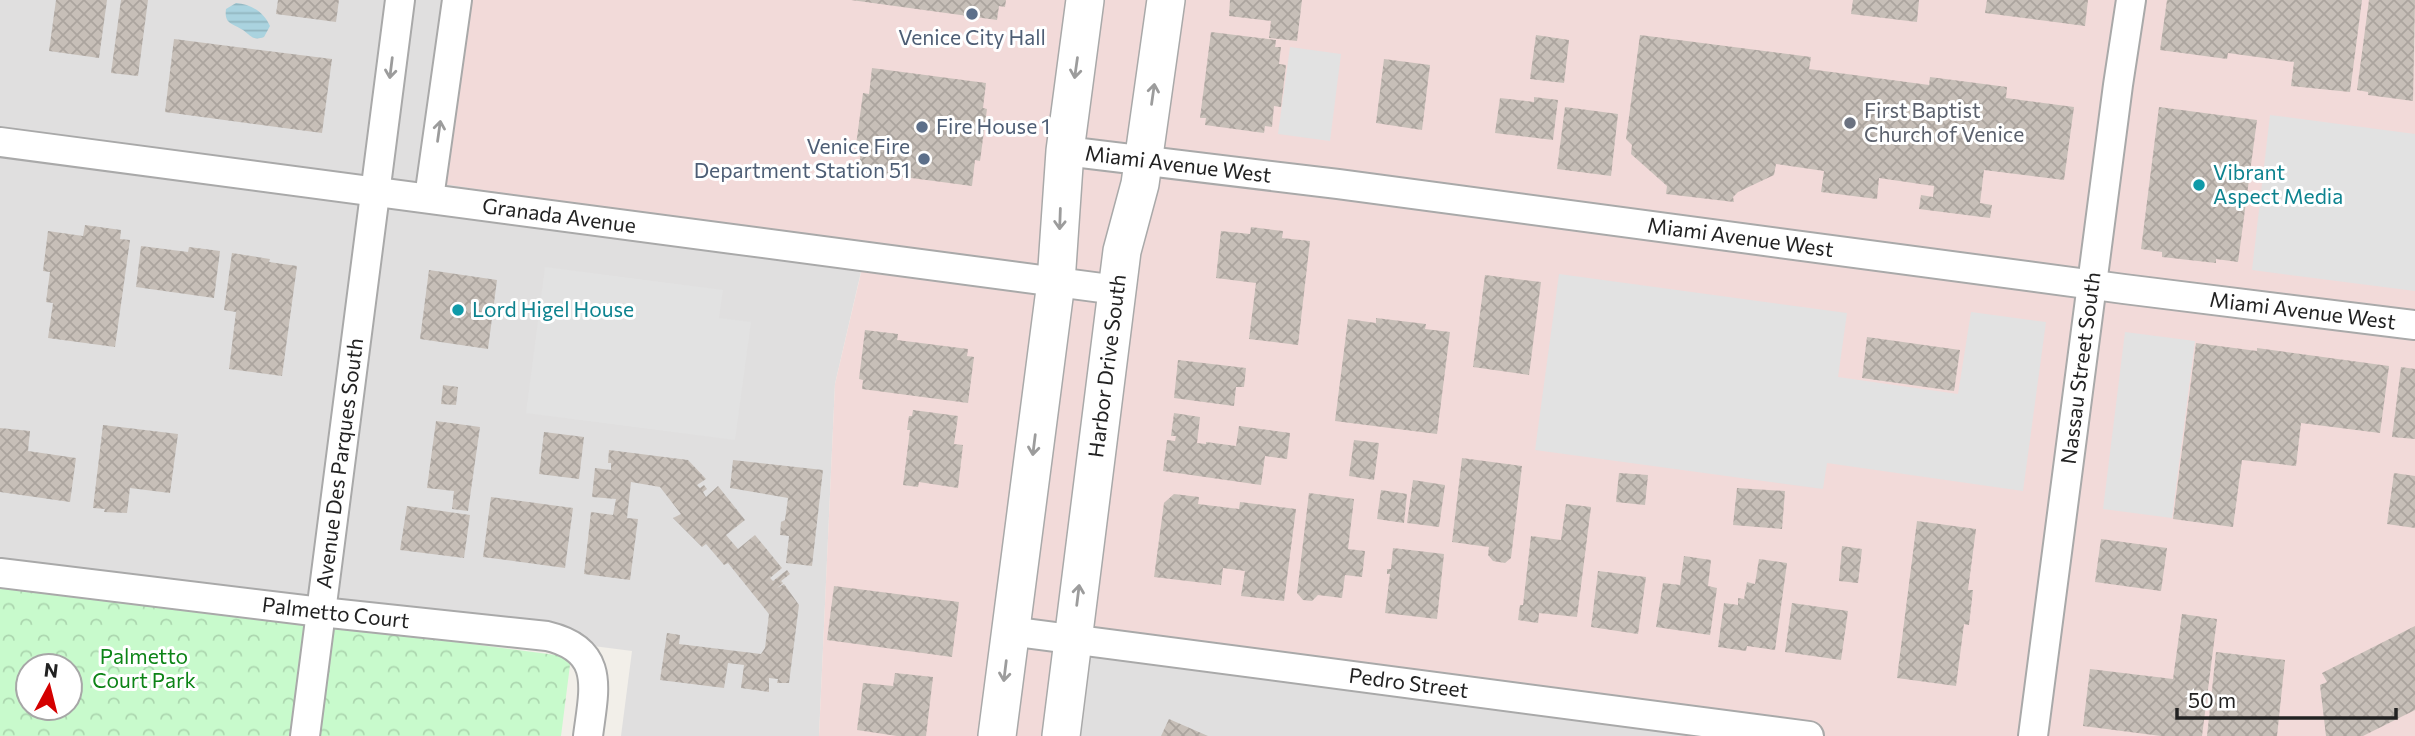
<svg xmlns="http://www.w3.org/2000/svg" width="2415" height="736" font-family="Commissioner,sans-serif">
	<defs>
		<pattern id="park-crowns" width="20" height="18" patternUnits="userSpaceOnUse" patternTransform="scale(1.75)"><rect width="20" height="18" fill="#c8facc"/><path d="M2 6a3 3 0 1 1 6 0M12 15a3 3 0 1 1 6 0" fill="none" stroke="#acd6af"/></pattern>
		<pattern id="water-rules" width="6" height="5" patternUnits="userSpaceOnUse" patternTransform="scale(1.75)"><rect width="6" height="5" fill="#aad3df"/><path d="M0 2.5h6" fill="none" stroke="#92b5bf"/></pattern>
		<pattern id="building-cross-hatch" width="8" height="8" patternUnits="userSpaceOnUse" patternTransform="scale(1.75)"><rect width="8" height="8" fill="#c7bfb8"/><path d="M0 0l8 8M0 8l8-8" fill="none" stroke="#aba49e"/></pattern>
	</defs>
	<rect width="100%" height="100%" fill="#f2efe9"/>
	<g fill="#e0dfdf">
		<polygon points="0,0 452,0 867,246 835,384 819,736 621,736 632,651 0,569"/>
		<polygon points="1087,642 1745,736 1077,736"/>
	</g>
	<g fill="#f2dad9">
		<polygon points="452,0 1069,0 1045,244 982,736 819,736 835,384 867,247 430,182"/>
		<polygon points="1100,0 1150,0 1046,736 1012,736"/>
		<polygon points="1180,0 2415,0 2415,736 1745,736 1087,642 1137,254"/>
	</g>
	<path fill="url(#park-crowns)" fill-rule="evenodd" d="M 0,583 L 571,657 L 561,736 L 0,736 ZM 28,666 L 70,666 L 70,708 L 28,708 Z"/>
	<g fill="#e2e2e2">
		<polygon points="1290,47 1341,54 1330,141 1278,134"/>
		<polygon points="2270,115 2415,134 2415,291 2252,270"/>
		<polygon points="545,267 723,290 719,318 751,322 735,440 526,413"/>
		<polygon points="1559,274 1847,313 1838,377 1958,394 1971,312 2046,322 2023,491 1827,463 1823,489 1535,450"/>
		<polygon points="2125,332 2195,341 2172,518 2103,509"/>
	</g>
	<path fill="url(#water-rules)" d="M 236,3 C 251,4 264,12 270,26 L 264,37 C 253,41 251,36 243,30 C 232,23 224,24 226,9 Z"/>
	<g fill="url(#building-cross-hatch)">
		<polygon points="56,0 107,0 99,58 49,51"/>
		<polygon points="121,0 148,0 138,76 111,73"/>
		<polygon points="278,0 339,0 336,22 276,14"/>
		<polygon points="851,0 1006,0 1005,7 999,6 997,20"/>
		<polygon points="1230,0 1302,0 1297,41 1269,38 1271,21 1229,16"/>
		<polygon points="1853,0 1919,0 1917,22 1851,14"/>
		<polygon points="1987,0 2088,0 2085,26 1985,13"/>
		<polygon points="2167,0 2362,0 2350,92 2291,86 2294,62 2228,53 2227,59 2160,50"/>
		<polygon points="2369,0 2415,0 2413,101 2368,95 2368,92 2357,90"/>
		<polygon points="1211,32 1276,40 1275,47 1281,47 1279,64 1286,65 1281,107 1274,106 1272,127 1265,126 1264,133 1205,125 1206,118 1200,118"/>
		<polygon points="1536,35 1569,40 1564,83 1530,79"/>
		<polygon points="1640,35 1811,57 1809,69 1929,85 1930,77 2007,87 2006,98 2074,107 2064,180 1984,170 1980,203 1992,205 1990,218 1919,209 1921,195 1933,197 1934,186 1879,178 1877,199 1821,192 1824,171 1776,164 1774,175 1738,192 1733,197 1734,202 1666,194 1667,186 1631,154 1632,145 1626,139"/>
		<polygon points="174,39 332,59 322,133 165,112"/>
		<polygon points="1384,59 1430,65 1422,130 1376,123"/>
		<polygon points="872,68 986,83 983,108 987,109 980,161 975,160 972,186 858,171 862,145 856,145 863,93 869,94"/>
		<polygon points="1534,97 1558,100 1553,140 1495,133 1500,98 1534,102"/>
		<polygon points="1565,107 1618,114 1611,176 1557,169"/>
		<polygon points="2159,107 2257,120 2238,262 2216,259 2216,263 2162,257 2162,252 2141,249"/>
		<polygon points="85,225 121,230 120,239 130,240 115,347 48,338 53,303 46,302 50,272 43,271 48,231 83,236"/>
		<polygon points="1251,227 1283,231 1282,238 1310,241 1298,345 1249,339 1256,283 1216,278 1221,231 1250,234"/>
		<polygon points="141,246 188,252 189,247 220,251 214,298 136,287"/>
		<polygon points="232,253 270,259 269,262 297,266 282,376 229,369 236,312 224,310"/>
		<polygon points="429,270 497,280 488,349 420,339"/>
		<polygon points="1485,275 1541,282 1529,375 1473,367"/>
		<polygon points="1376,318 1426,324 1425,329 1450,332 1437,434 1335,421 1348,319 1376,323"/>
		<polygon points="865,330 898,334 897,340 968,349 967,356 974,357 968,403 862,389 863,380 859,379"/>
		<polygon points="1867,337 1960,350 1954,391 1862,378"/>
		<polygon points="2196,343 2257,351 2257,348 2389,366 2380,433 2301,423 2296,466 2242,460 2233,527 2173,519"/>
		<polygon points="1178,360 1246,368 1244,387 1236,387 1234,406 1174,398"/>
		<polygon points="2401,367 2415,369 2415,439 2392,437"/>
		<polygon points="443,385 458,387 456,405 441,404"/>
		<polygon points="913,410 958,416 954,444 963,445 958,488 919,482 918,487 903,485 910,430 907,430 909,416 912,416"/>
		<polygon points="1174,413 1200,417 1197,443 1206,444 1206,442 1236,446 1239,426 1290,433 1287,459 1265,456 1261,485 1163,471 1167,440 1175,441 1176,436 1171,436"/>
		<polygon points="436,421 480,427 468,511 452,509 454,491 427,488"/>
		<polygon points="103,425 178,434 170,493 130,488 127,513 104,512 105,509 93,508"/>
		<polygon points="0,428 30,431 28,451 76,458 70,502 0,492"/>
		<polygon points="544,432 584,437 579,479 539,474"/>
		<polygon points="1354,440 1379,443 1374,480 1349,476"/>
		<polygon points="609,450 688,460 706,479 697,485 700,488 704,485 707,489 703,492 706,497 718,486 745,520 726,535 738,549 755,535 782,568 770,578 773,581 787,570 790,574 781,581 783,583 777,588 784,584 799,605 789,683 777,683 778,679 769,678 769,692 741,688 744,665 728,663 724,688 660,680 667,633 680,635 679,644 761,654 765,648 769,614 728,563 724,565 706,544 702,547 673,518 681,514 660,487 631,482 627,518 638,519 630,580 584,574 591,512 613,515 616,499 592,497 595,468 611,470 611,463 608,463"/>
		<polygon points="1462,458 1522,466 1511,558 1505,563 1493,561 1488,555 1489,547 1452,542"/>
		<polygon points="733,460 823,470 812,566 786,563 789,536 780,535 781,522 785,520 788,498 730,488"/>
		<polygon points="1619,473 1648,475 1645,505 1616,502"/>
		<polygon points="2394,473 2415,476 2415,528 2387,524"/>
		<polygon points="1413,480 1445,485 1439,527 1407,523"/>
		<polygon points="1737,488 1785,491 1782,529 1733,525"/>
		<polygon points="1381,490 1407,494 1404,523 1377,519"/>
		<polygon points="1309,493 1354,499 1348,549 1365,551 1362,577 1345,575 1342,598 1318,595 1312,601 1303,600 1297,593"/>
		<polygon points="1174,494 1199,497 1198,504 1239,509 1240,502 1296,509 1284,601 1241,596 1245,571 1223,568 1221,585 1154,577 1164,503"/>
		<polygon points="491,497 573,508 565,568 483,557"/>
		<polygon points="1566,504 1591,507 1577,617 1539,613 1538,623 1518,620 1520,605 1523,605 1531,536 1561,540"/>
		<polygon points="407,506 470,515 464,558 400,550"/>
		<polygon points="1917,521 1976,529 1968,590 1973,590 1969,625 1964,624 1956,686 1897,678"/>
		<polygon points="2101,539 2167,548 2161,591 2095,582"/>
		<polygon points="1842,546 1862,549 1858,583 1839,581"/>
		<polygon points="1393,548 1444,554 1437,619 1385,613 1390,574 1387,574 1387,569 1391,569"/>
		<polygon points="1684,556 1711,560 1708,586 1717,588 1710,635 1656,627 1663,583 1680,585"/>
		<polygon points="1759,559 1787,563 1775,650 1747,646 1746,651 1718,647 1724,603 1738,605 1738,598 1744,599 1747,582 1755,584"/>
		<polygon points="1598,571 1646,577 1638,634 1591,627"/>
		<polygon points="834,586 959,602 952,657 827,640"/>
		<polygon points="1792,603 1848,611 1841,660 1785,652"/>
		<polygon points="2182,614 2217,619 2202,736 2161,736 2083,726 2090,669 2173,679"/>
		<polygon points="2415,626 2415,710 2363,736 2326,736 2320,685 2327,682 2322,673"/>
		<polygon points="2216,652 2285,660 2277,736 2207,736"/>
		<polygon points="895,673 933,677 926,736 897,736 857,730 863,683 893,686"/>
		<polygon points="1169,719 1208,736 1161,736"/>
	</g>
	<g fill="none" stroke-linecap="round" stroke-linejoin="round">
		<g stroke="#a9a9a9" stroke-width="32">
			<g id="minor">
				<path id="s1" d="M 0,142 L 1117,290"/>
				<path id="s2" d="M 1065,151 L 1338,184 L 2124,289 L 2415,325"/>
				<polyline points="429,198 457,0"/>
				<path id="s3" d="M 0,573 L 321,612 L 547,636 C 606,650 594,689 588,736"/>
				<path id="s4" d="M 1010,631 L 1809,736"/>
				<path id="s5" d="M 305,736 L 400,0"/>
				<path id="s6" d="M 2033,736 L 2118,85 L 2131,0"/>
			</g>
		</g>
		<g stroke="#a9a9a9" stroke-width="40">
			<g id="tertiary">
				<polyline points="997,736 1056,282 1065,151 1085,0"/>
				<path id="s7" d="M 1061,736 L 1122,251 L 1140,184 L 1166,0"/>
			</g>
		</g>
		<use href="#minor" stroke="#fff" stroke-width="28"/>
		<use href="#tertiary" stroke="#fff" stroke-width="37"/>
	</g>
	<defs><path id="oneway-shaft" d="M-6 0H5M1.5-3L5.5 0L1.5 3" fill="none" stroke-width="1.6" stroke-linecap="round" stroke-linejoin="round" transform="scale(1.75)"/></defs>
	<g stroke="#9c9c9c">
		<use href="#oneway-shaft" transform="translate(391 68) rotate(97)"/>
		<use href="#oneway-shaft" transform="translate(1076 68) rotate(98)"/>
		<use href="#oneway-shaft" transform="translate(1153 94) rotate(-82)"/>
		<use href="#oneway-shaft" transform="translate(439 131) rotate(-82)"/>
		<use href="#oneway-shaft" transform="translate(1060 219) rotate(92)"/>
		<use href="#oneway-shaft" transform="translate(1034 445) rotate(97)"/>
		<use href="#oneway-shaft" transform="translate(1078 595) rotate(-83)"/>
		<use href="#oneway-shaft" transform="translate(1005 671) rotate(97)"/>
	</g>
	<g fill="#5c6f8a" stroke="#fff" stroke-width="2.5">
		<circle cx="972" cy="14" r="7"/>
		<circle cx="922" cy="127" r="7"/>
		<circle cx="924" cy="159" r="7"/>
	</g>
	<circle fill="#6b7280" stroke="#fff" stroke-width="2.5" cx="1850" cy="123" r="7"/>
	<g fill="#0f9aa8" stroke="#fff" stroke-width="2.5">
		<circle cx="2199" cy="185" r="7"/>
		<circle cx="458" cy="310" r="7"/>
	</g>
	<g text-anchor="middle" stroke-width="6" stroke-linejoin="round" paint-order="stroke">
		<g font-size="21" fill="#4e5e75" stroke="#fff">
			<text x="972" y="45">Venice City Hall</text>
			<text x="936" y="134" text-anchor="start">Fire House 1</text>
			<text x="910" y="154" text-anchor="end">Venice Fire<tspan x="910" dy="24">Department Station 51</tspan></text>
		</g>
		<g font-size="21" fill="#5b616d" stroke="#fff" text-anchor="start">
			<text x="1864" y="118">First Baptist<tspan x="1864" dy="24">Church of Venice</tspan></text>
		</g>
		<g font-size="21" fill="#222" stroke="#fff">
			<text dy="7" stroke="none"><textPath href="#s2" startOffset="114">Miami Avenue West</textPath></text>
			<text dy="7" stroke="none"><textPath href="#s1" startOffset="564">Granada Avenue</textPath></text>
			<text dy="7" stroke="none"><textPath href="#s2" startOffset="681">Miami Avenue West</textPath></text>
			<text dy="7" stroke="none"><textPath href="#s2" startOffset="1248">Miami Avenue West</textPath></text>
			<text dy="7" stroke="none"><textPath href="#s7" startOffset="373">Harbor Drive South</textPath></text>
			<text dy="7" stroke="none"><textPath href="#s6" startOffset="371">Nassau Street South</textPath></text>
			<text dy="7" stroke="none"><textPath href="#s5" startOffset="275">Avenue Des Parques South</textPath></text>
			<text dy="7" stroke="none"><textPath href="#s3" startOffset="338">Palmetto Court</textPath></text>
			<text dy="7" stroke="none"><textPath href="#s4" startOffset="402">Pedro Street</textPath></text>
		</g>
		<g font-size="21" fill="#0d838f" stroke="#fff" text-anchor="start">
			<text x="2213" y="180">Vibrant<tspan x="2213" dy="24">Aspect Media</tspan></text>
			<text x="472" y="317">Lord Higel House</text>
		</g>
		<g font-size="21" fill="#0c8416" stroke="#fff">
			<text x="144" y="664">Palmetto<tspan x="144" dy="24">Court Park</tspan></text>
		</g>
	</g>
	<g transform="translate(49 687) rotate(7)"><circle r="33" fill="#ffffff" stroke="#a7a7a7" stroke-width="2"/>
	<path d="M0-5L12 26L0 18L-12 26Z" fill="#d40000"/>
	<text y="-10" font-size="19" font-weight="bold" text-anchor="middle" fill="#222222">N</text>
	</g>
	<path d="M2177 708v10h219v-10" fill="none" stroke="#222222" stroke-width="3.5"/>
	<text x="2188" y="708" font-size="21" fill="#222222" stroke="#ffffff" stroke-width="5" paint-order="stroke">50 m</text>
</svg>
